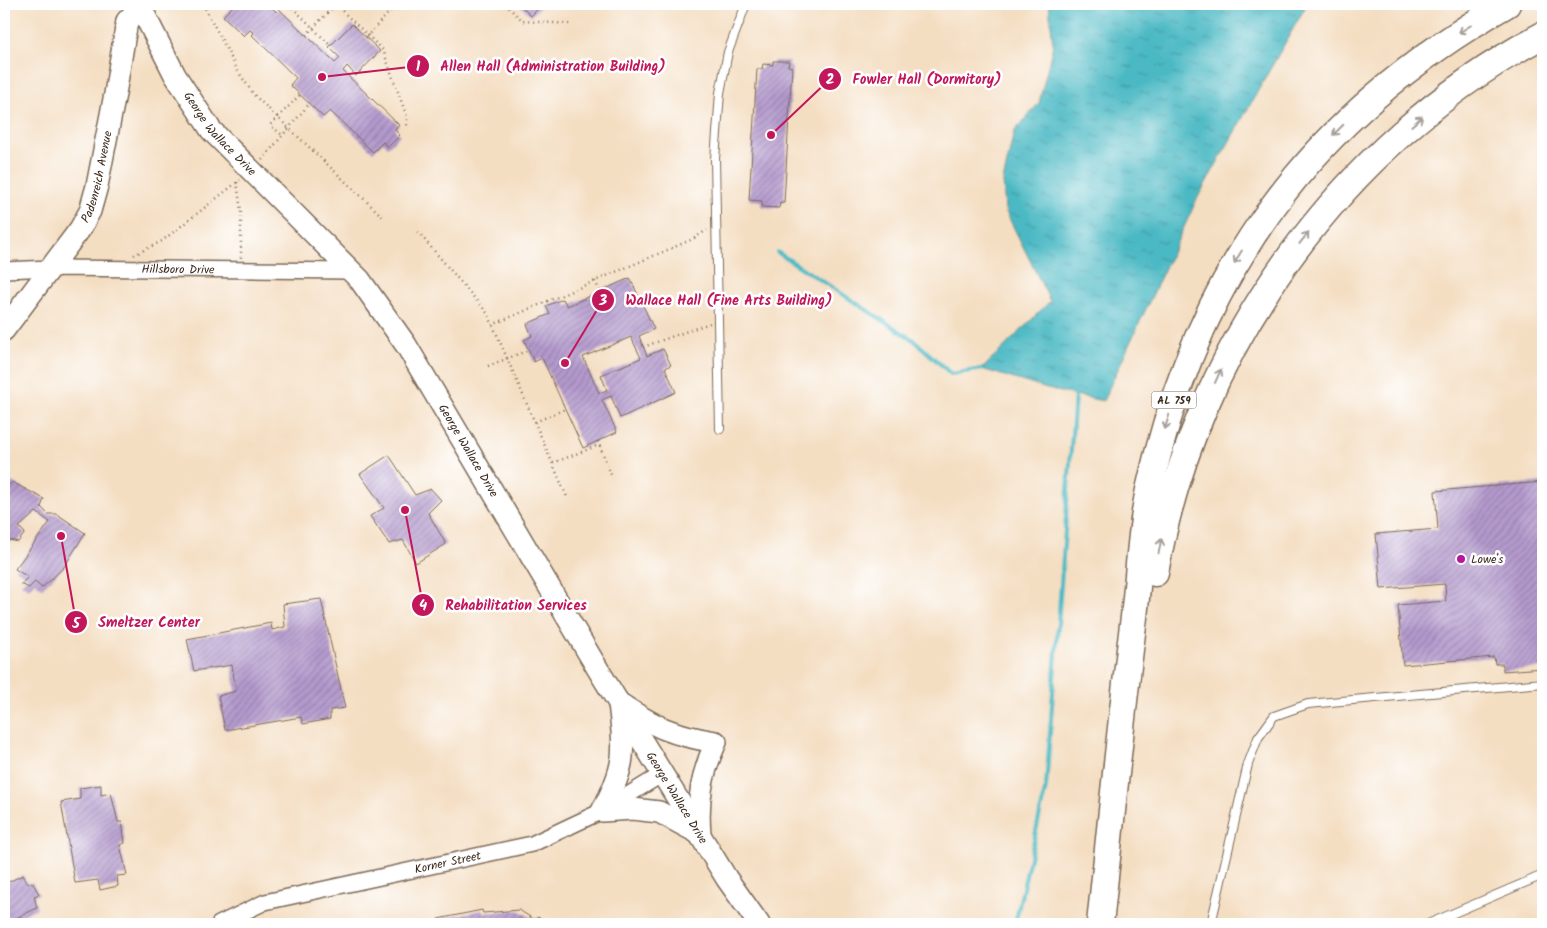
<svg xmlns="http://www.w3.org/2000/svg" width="1547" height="928" font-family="Kalam,sans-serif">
	<defs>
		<pattern id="water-ripples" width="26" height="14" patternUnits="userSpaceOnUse" patternTransform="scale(1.25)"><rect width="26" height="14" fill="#4bb9c4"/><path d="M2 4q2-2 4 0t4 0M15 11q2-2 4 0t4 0" fill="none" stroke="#40979f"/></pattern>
		<pattern id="building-hatch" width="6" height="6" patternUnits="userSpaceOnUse" patternTransform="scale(1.25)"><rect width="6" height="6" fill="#b49ace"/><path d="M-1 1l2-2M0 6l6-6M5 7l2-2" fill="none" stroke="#947ea7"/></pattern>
	</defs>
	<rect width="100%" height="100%" fill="#fff"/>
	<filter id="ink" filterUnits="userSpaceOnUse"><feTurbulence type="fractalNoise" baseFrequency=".02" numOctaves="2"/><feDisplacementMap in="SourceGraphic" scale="10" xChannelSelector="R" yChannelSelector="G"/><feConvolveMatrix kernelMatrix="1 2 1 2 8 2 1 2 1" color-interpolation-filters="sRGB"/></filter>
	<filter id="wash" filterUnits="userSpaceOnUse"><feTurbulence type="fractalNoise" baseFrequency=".0096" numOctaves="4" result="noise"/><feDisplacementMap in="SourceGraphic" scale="20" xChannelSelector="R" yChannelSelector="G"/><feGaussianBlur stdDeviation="1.12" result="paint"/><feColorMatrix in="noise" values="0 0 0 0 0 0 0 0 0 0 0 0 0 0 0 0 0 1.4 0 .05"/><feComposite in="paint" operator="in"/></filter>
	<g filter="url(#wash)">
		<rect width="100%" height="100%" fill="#f4dec2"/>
		<polygon fill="url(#water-ripples)" stroke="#437271" points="1049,4 1307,4 1198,197 1103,401 1047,389 982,369 1050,301 1005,210 1003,181 1014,132 1039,103 1053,45"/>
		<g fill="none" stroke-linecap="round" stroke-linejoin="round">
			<g stroke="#4bb9c4" stroke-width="4">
				<polyline points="777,252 915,341 951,374 982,369"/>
				<polyline points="1015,924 1046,787 1075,395"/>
			</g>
		</g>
		<g id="blocks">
			<g fill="url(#building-hatch)" fill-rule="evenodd">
				<polygon points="235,4 275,4 272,7 276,12 279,9 335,63 340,58 329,47 352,24 380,51 356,76 347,66 343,71 399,125 395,130 400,135 388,147 383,142 373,152 330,111 323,117 290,85 296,78 252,35 254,33 250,30 244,36 223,16"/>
				<polygon points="519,4 543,4 531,16"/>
				<polygon points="773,61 789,61 788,66 792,67 784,203 780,203 779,208 762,207 762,201 749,200 757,69 762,69 763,64 773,65"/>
				<path d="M 630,278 L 654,329 L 639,336 L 647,356 L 663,349 L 671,365 L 665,368 L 676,392 L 620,418 L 611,396 L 602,400 L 617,432 L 583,448 L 542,358 L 534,362 L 524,340 L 532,336 L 527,324 L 550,314 L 546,306 L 563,299 L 567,306 ZM 631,337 L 641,358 L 601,375 L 607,390 L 599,393 L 583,357 Z"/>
				<polygon points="389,455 415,495 431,489 441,500 428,513 446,544 416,563 403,540 389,544 370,516 384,508 360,474"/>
				<polygon points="12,482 44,499 41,507 48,514 57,514 85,533 64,567 42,588 35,582 29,588 21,584 28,577 15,569 50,522 36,512 19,527 25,533 18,542 10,540 4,546 4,490"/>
				<polygon points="1543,482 1543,668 1503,671 1503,664 1495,664 1494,657 1403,665 1398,605 1446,601 1445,584 1381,589 1376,534 1438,529 1435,491"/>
				<polygon points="321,599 345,708 330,710 330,719 303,724 301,717 225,730 218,696 236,691 232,665 194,671 187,639 271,623 272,630 285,627 283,604"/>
				<polygon points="101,785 101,795 111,793 118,822 122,822 125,843 120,845 127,875 117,876 118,886 100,890 98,880 75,883 61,802 80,799 80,788"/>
				<polygon points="23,875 28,884 32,882 39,894 34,896 37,908 4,924 4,884"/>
				<polygon points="482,910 483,913 519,910 535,920 538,917 549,924 438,924 438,919"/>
			</g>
		</g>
	</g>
	<g filter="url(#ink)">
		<use href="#blocks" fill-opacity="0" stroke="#7c6957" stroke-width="1"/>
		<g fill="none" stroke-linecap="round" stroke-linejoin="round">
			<g stroke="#7c6957" stroke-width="10">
				<g id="lane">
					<polyline points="720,429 715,159 720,93 728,52 746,4"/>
					<polyline points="1211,924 1248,764 1258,738 1274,716 1308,704 1543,683"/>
					<polyline points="1428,924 1543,875"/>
				</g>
			</g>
			<g stroke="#7c6957" stroke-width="18">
				<g id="street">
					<path id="s1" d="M 4,270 L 51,268 L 351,271"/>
					<path id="s2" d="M 219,924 L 265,902 L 532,844 L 602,811 L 664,773"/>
				</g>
			</g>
			<g stroke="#7c6957" stroke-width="24">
				<g id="secondary">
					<path id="s3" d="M 139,4 L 175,75 L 211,130 L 360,280 L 406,345 L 599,671 L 727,879 L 759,924"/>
					<path id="s4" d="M 4,330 L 80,229 L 90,211 L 97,186 L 115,94 L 127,21 L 140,7"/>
					<path d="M 619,703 C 655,727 672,735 716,742 C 702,773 697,800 700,834 L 659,812 L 633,809 L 602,811 C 626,767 625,753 619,703 Z"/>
				</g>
			</g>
			<g stroke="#7c6957" stroke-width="29">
				<g id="highway">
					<path d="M 1155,573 C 1194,348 1340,143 1543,35"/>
					<path d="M 1100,924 C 1111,822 1121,719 1134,617 C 1139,575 1140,531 1149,490 C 1198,270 1311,116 1507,4"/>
				</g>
			</g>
			<g stroke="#7c6957" stroke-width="2.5" stroke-dasharray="1 4" stroke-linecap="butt">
				<polyline points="203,4 239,73 255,96 383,217"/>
				<polyline points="289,4 331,46"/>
				<polyline points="335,4 383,50 407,117 407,129"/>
				<polyline points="505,4 523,21 571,24"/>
				<polyline points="306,35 336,4"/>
				<polyline points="366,37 397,4"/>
				<polyline points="281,134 270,125 300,95"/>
				<polyline points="262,160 309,104"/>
				<polyline points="237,182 241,211 241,258"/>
				<polyline points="418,232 488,314 567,497"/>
				<polyline points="134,255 162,241 240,180"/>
				<polyline points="595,281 600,291"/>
				<polyline points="492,325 693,239 707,230"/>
				<polyline points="643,347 710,323"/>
				<polyline points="488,366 529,350"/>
				<polyline points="535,422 565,409"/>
				<polyline points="598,441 612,477"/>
				<polyline points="553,463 599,445"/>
			</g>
			<use href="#lane" stroke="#fff" stroke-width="8"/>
			<use href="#street" stroke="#fff" stroke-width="15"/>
			<use href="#secondary" stroke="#fff" stroke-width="21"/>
			<use href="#highway" stroke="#fff" stroke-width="26"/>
		</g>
		<defs><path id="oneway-shaft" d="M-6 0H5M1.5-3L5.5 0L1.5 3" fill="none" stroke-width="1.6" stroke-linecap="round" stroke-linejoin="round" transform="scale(1.25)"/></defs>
		<g stroke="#a79f9a">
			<use href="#oneway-shaft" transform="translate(1465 29) rotate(148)"/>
			<use href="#oneway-shaft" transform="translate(1417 121) rotate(-41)"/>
			<use href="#oneway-shaft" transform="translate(1338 130) rotate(135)"/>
			<use href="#oneway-shaft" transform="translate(1304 238) rotate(-52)"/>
			<use href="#oneway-shaft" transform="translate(1238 257) rotate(121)"/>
			<use href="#oneway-shaft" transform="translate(1218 376) rotate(-66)"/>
			<use href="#oneway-shaft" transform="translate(1167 422) rotate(107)"/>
			<use href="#oneway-shaft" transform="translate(1160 546) rotate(-79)"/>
		</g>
	</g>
	<circle fill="#b5179e" stroke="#fff" stroke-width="2" cx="1461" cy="559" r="5"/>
	<g text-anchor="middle" stroke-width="5" stroke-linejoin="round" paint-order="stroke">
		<rect fill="#fff" stroke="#766a62" stroke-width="1" x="1151.5" y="391.5" width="45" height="17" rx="4"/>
		<g font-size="11" font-weight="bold" fill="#3b2a1e">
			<text x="1174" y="404">AL 759</text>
		</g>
		<g font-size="12" fill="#3b2a1e" stroke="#fff">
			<text dy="4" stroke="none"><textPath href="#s3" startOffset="154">George Wallace Drive</textPath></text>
			<text dy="4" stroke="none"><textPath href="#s4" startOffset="182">Padenreich Avenue</textPath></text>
			<text dy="4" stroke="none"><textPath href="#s1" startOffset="174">Hillsboro Drive</textPath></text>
			<text dy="4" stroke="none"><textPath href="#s3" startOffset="559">George Wallace Drive</textPath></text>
			<text dy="4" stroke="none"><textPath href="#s3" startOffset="964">George Wallace Drive</textPath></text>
			<text dy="4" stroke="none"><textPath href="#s2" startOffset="238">Korner Street</textPath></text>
		</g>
		<g font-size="12" fill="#3b2a1e" stroke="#fff" text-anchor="start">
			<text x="1471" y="563">Lowe's</text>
		</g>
	</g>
	<path fill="none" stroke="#c2185b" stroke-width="2" d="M322 77L418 66M771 135L830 79M565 363L603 300M405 510L423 605M61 536L76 622"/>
	<g fill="#c2185b" stroke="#fff" stroke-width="2">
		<circle cx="322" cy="77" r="5"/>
		<circle cx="771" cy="135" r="5"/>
		<circle cx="565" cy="363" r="5"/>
		<circle cx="405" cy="510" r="5"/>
		<circle cx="61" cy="536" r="5"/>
		<circle cx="418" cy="66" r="12"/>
		<circle cx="830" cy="79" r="12"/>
		<circle cx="603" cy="300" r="12"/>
		<circle cx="423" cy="605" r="12"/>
		<circle cx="76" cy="622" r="12"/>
	</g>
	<g font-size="15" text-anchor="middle" font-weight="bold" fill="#fff">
		<text x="418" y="71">1</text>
		<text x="830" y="84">2</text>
		<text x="603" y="305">3</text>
		<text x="423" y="610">4</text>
		<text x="76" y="628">5</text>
	</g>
	<g font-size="14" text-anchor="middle" font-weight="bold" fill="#c2185b" stroke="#fff" stroke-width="5" stroke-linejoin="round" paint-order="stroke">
		<text x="553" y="71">Allen Hall (Administration Building)</text>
		<text x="927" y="84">Fowler Hall (Dormitory)</text>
		<text x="729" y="305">Wallace Hall (Fine Arts Building)</text>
		<text x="516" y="610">Rehabilitation Services</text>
		<text x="149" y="627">Smeltzer Center</text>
	</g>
	<rect width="1547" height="928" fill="none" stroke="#fff" stroke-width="20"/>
</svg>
